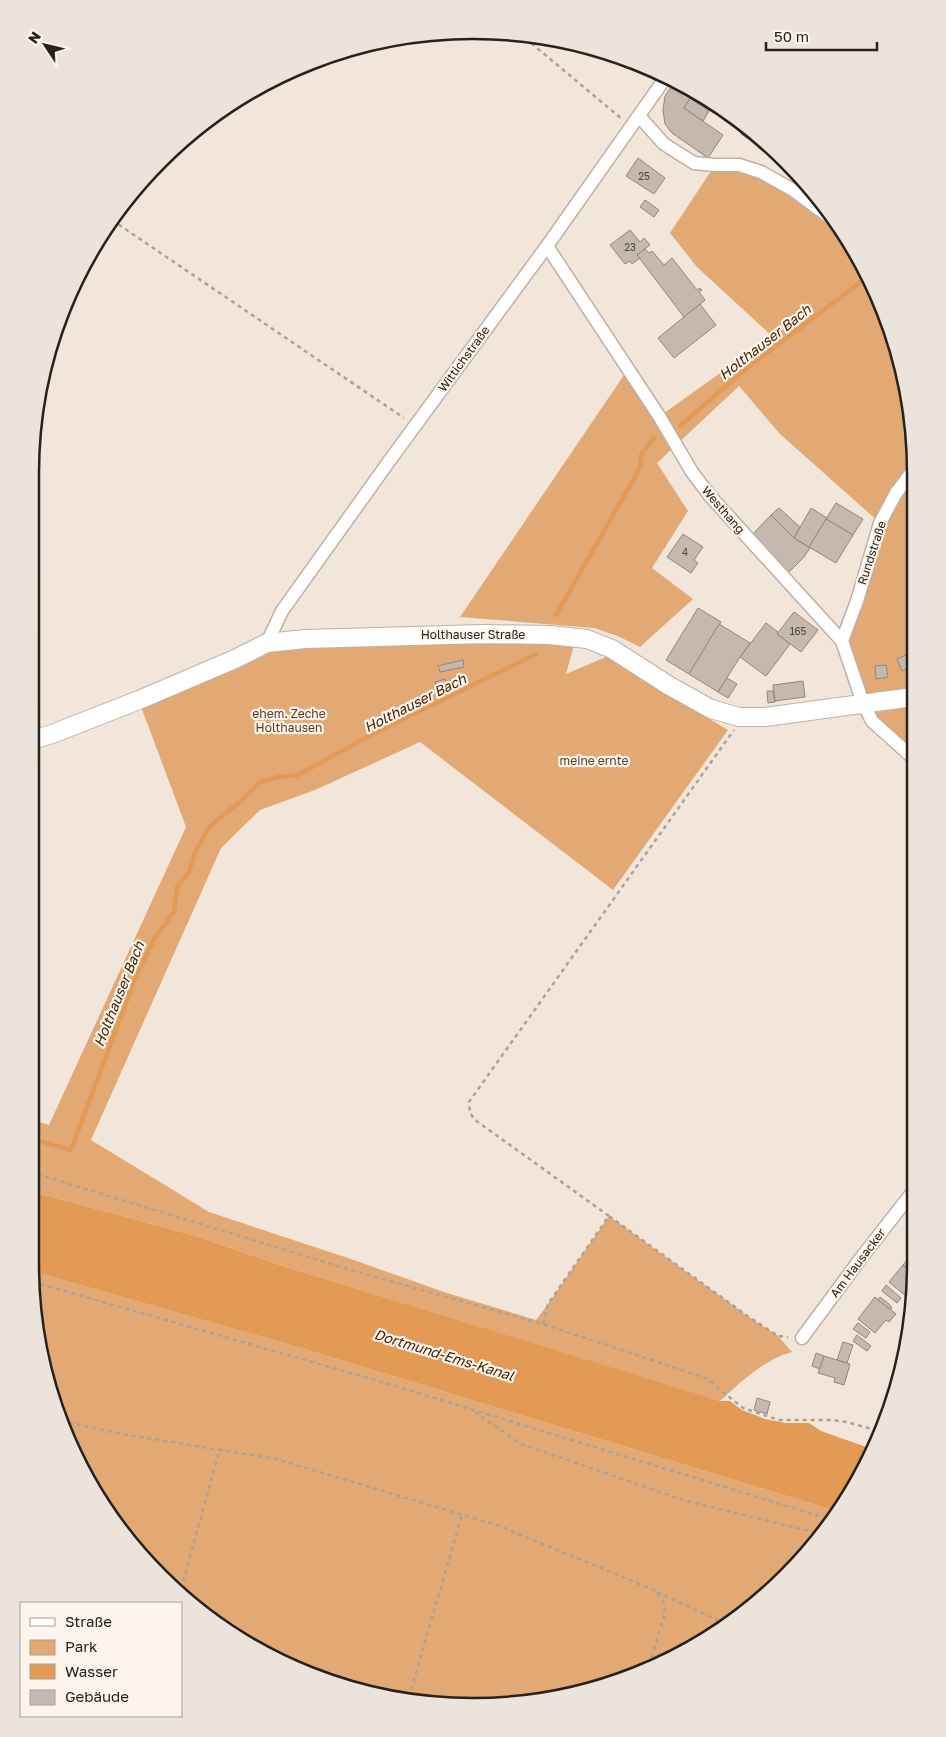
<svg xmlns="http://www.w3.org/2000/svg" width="946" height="1737" font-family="'Golos Text',sans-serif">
	<rect width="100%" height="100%" fill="#f2e6db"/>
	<g fill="#e2a974">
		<polygon points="715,165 761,172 842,227 892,330 912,415 912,472 905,481 912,490 913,755 872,721 842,641 880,523 780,434 739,386 657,463 688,511 652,568 693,599 640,647 620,637 594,628 460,617 626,372 660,416 772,336 697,267 670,233"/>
		<path d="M 384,641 L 575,642 L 566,674 L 606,657 L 728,730 L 613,890 L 420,742 L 315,790 L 260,810 L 221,848 L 91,1140 L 209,1212 L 348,1258 L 447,1293 L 536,1320 L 548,1304 L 609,1216 L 749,1317 L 778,1336 L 792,1352 C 763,1360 742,1381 720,1401 L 283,1266 L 196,1236 L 30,1191 L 30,1119 L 49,1125 L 186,827 L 140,704 L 269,647 Z"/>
		<polygon points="31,1271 301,1348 836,1511 765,1597 643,1673 502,1706 359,1692 227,1632 122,1534 54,1407"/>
	</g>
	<polygon fill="#e39a54" points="30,1191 196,1236 283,1266 695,1393 720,1401 730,1401 742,1410 765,1419 786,1423 809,1423 821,1431 872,1449 857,1485 836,1511 301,1348 31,1271"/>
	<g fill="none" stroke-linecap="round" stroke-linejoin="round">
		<g stroke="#e39a54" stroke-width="4.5">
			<polyline points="680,426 747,368 866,278"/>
			<polyline points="556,615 640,468 641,455 654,438"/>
			<polyline points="30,1138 71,1150 135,979 154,939 174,912 177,887 189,872 194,854 210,826 242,800 260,782 279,777 298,775 371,735 536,654"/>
		</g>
	</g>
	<g fill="#c5b9af" stroke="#91867d">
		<polygon points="675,81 695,90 684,108 723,135 708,158 672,133 665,124 663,110 665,96"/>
		<polygon points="690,98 709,111 703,121 684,108"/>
		<polygon points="745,128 753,135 750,140 741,134"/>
		<polygon points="638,158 665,178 654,194 626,176"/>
		<polygon points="645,200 659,210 654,217 640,207"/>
		<polygon points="630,230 640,242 644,238 650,245 637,255 640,258 632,264 630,261 625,264 610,245"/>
		<polygon points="645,249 649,253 652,251 664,265 672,258 697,290 700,288 702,290 699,292 705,300 684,317 637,255"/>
		<polygon points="700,304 716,325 674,358 658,338"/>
		<polygon points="836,503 863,519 853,535 826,519"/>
		<polygon points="779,508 800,527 794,538 771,515"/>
		<polygon points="811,508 827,518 809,547 794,538"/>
		<polygon points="771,515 794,538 810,548 804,557 788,573 752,535"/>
		<polygon points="826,519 853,535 836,563 809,547"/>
		<polygon points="683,534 703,547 694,560 698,563 691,573 667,557"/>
		<polygon points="698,608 721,622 689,674 666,660"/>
		<polygon points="794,612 818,630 801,652 777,634"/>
		<polygon points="766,623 778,632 777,634 790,644 766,676 740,657"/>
		<polygon points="719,624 750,643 740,657 718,692 689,674"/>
		<polygon points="911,653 913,666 902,671 897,659"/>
		<polygon points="463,660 464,667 440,672 438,666"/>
		<polygon points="886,665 888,677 876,679 875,666"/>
		<polygon points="727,678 737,684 728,698 718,692"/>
		<polygon points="445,679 447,688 438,690 435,682"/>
		<polygon points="803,681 805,697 775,701 773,685"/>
		<polygon points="767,691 773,691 775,702 768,703"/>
		<polygon points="912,1254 915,1256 915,1276 903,1265"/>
		<polygon points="903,1265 915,1276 915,1285 906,1296 889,1282"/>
		<polygon points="886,1285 901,1298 897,1303 882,1291"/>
		<polygon points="875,1297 896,1314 889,1322 886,1320 875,1333 858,1319"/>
		<polygon points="880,1297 889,1304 892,1308 890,1309 878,1300"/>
		<polygon points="858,1323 870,1332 866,1338 853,1329"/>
		<polygon points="857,1335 871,1346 867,1351 853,1341"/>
		<polygon points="843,1342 853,1345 847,1363 837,1360"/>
		<polygon points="816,1353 824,1356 820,1369 812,1366"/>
		<polygon points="824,1356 850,1364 844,1385 834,1382 835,1378 818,1373"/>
		<polygon points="757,1398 770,1402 767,1414 754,1410"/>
	</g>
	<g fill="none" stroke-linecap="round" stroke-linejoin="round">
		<g stroke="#bcb1a7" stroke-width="15">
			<g id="street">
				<polyline points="639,116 664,144 694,163 715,165 739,165 761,172 793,190 840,225"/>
				<polyline points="547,246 659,416 692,472 710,496 842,641 863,703 872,721 913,758"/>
				<polyline points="842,641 857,601 880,523 896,493 912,472"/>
				<polyline points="267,643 282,611 390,460 547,246 666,77"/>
				<polyline points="802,1338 861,1258 915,1189"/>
			</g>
		</g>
		<g stroke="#bcb1a7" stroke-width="20">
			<polyline id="secondary" points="31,740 52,734 139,700 235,659 267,643 305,639 484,634 549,635 587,639 612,649 668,685 711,709 739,717 765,717 913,697"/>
		</g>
		<g stroke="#aaa198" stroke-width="2.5" stroke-dasharray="4 4" stroke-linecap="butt">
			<polyline points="519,33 622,119"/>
			<polyline points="112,220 404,418"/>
			<polyline points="30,1172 351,1270 543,1324 706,1378 743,1408 779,1420 832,1420 847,1422 879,1431"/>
			<polyline points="609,1216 475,1120 470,1113 469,1102 734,730"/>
			<polyline points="33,1282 389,1384 829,1519"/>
			<polyline points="543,1324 548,1304 609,1216 749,1317 778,1336 788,1337"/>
			<polyline points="475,1412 521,1444 686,1501 818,1533"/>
			<polyline points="61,1421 122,1434 276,1459 497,1525 654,1590 663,1600 665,1613 648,1670"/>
			<polyline points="181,1589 220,1449"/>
			<polyline points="657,1592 724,1623"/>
			<polyline points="409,1697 462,1515"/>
		</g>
		<use href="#street" stroke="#fff" stroke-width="12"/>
		<use href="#secondary" stroke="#fff" stroke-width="18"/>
	</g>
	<g text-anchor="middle" stroke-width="4.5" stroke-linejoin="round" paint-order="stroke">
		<g font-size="10" fill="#4e4842">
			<text x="644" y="180">25</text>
			<text x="630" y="251">23</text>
			<text x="685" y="556">4</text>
			<text x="798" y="635">165</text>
		</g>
		<g font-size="12" fill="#26221e" stroke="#fdf4eb">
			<text transform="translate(464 359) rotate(-54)" y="4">Wittichstraße</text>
			<text transform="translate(723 510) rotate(49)" y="4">Westhang</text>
			<text transform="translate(872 553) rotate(-72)" y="4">Rundstraße</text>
			<text x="473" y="639">Holthauser Straße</text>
			<text transform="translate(858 1263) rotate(-53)" y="4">Am Hausacker</text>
		</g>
		<g font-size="12" fill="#593a1d" stroke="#fdf4eb">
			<text x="289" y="718">ehem. Zeche<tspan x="289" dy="14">Holthausen</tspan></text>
			<text x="594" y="765">meine ernte</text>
		</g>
		<g font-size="14" font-style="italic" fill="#3f2203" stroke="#fdf4eb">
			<text transform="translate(765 342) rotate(-38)" y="5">Holthauser Bach</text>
			<text transform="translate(415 703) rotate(-27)" y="5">Holthauser Bach</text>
			<text transform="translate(119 994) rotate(-68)" y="5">Holthauser Bach</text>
			<text transform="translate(444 1355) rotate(17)" y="5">Dortmund-Ems-Kanal</text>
		</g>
	</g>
	<path d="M0 0H946V1737H0ZM473 39H473A434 434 0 0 1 907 473V1264A434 434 0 0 1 473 1698H473A434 434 0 0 1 39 1264V473A434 434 0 0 1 473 39Z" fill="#ece3db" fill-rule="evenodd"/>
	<path fill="none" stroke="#26221e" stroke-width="2.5" d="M473 39H473A434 434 0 0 1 907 473V1264A434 434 0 0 1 473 1698H473A434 434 0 0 1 39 1264V473A434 434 0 0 1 473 39Z"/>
	<rect x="20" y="1602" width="162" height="115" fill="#fdf4eb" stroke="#a7a099"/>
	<rect x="30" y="1618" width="25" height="8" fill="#ffffff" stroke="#a7a099"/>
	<text x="65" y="1627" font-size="15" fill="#26221e">Straße</text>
	<rect x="30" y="1640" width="25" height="15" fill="#e2a974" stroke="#a7a099"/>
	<text x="65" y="1652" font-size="15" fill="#26221e">Park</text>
	<rect x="30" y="1664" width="25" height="15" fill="#e39a54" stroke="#a7a099"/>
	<text x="65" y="1677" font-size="15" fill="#26221e">Wasser</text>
	<rect x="30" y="1690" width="25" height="15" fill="#c5b9af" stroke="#a7a099"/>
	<text x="65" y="1702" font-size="15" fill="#26221e">Gebäude</text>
	<g transform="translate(45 45) rotate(305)" stroke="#fdf4eb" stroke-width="4" paint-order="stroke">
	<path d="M0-4L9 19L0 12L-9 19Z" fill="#26221e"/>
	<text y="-8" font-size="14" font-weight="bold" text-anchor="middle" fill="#26221e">N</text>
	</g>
	<path d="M766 42v8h111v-8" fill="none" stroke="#26221e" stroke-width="2.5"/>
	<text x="774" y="42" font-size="15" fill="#26221e" stroke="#fdf4eb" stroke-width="4" paint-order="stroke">50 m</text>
</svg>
